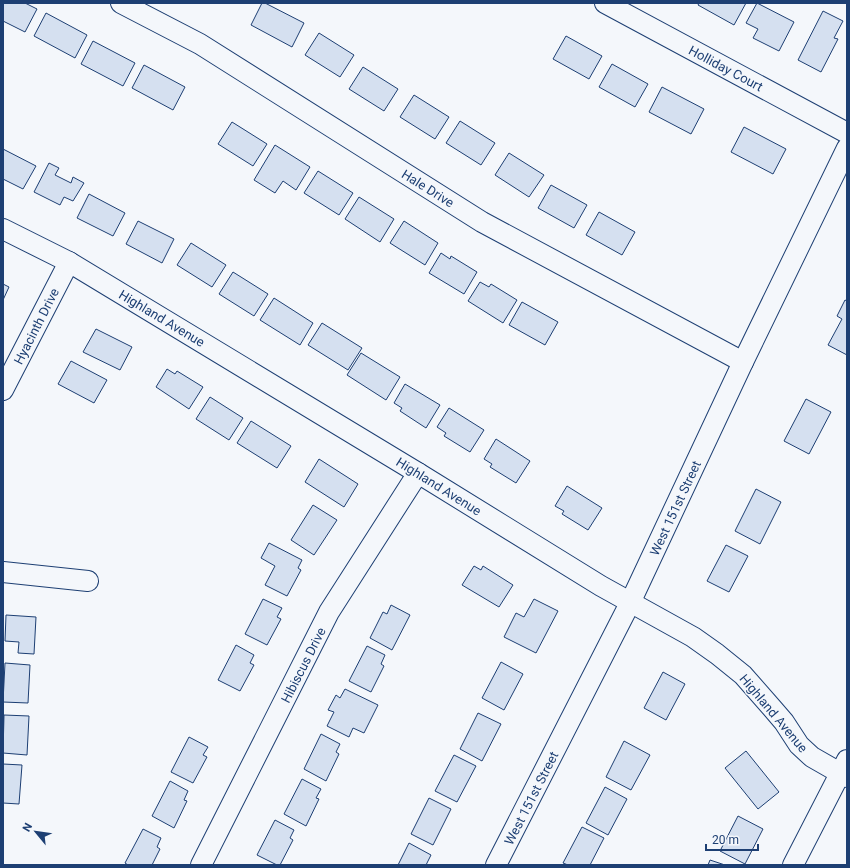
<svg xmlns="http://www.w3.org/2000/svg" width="850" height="868" font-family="Roboto,sans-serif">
	<rect width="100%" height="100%" fill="#f4f7fb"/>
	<g fill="#d5e0f0" stroke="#1d3f73">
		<polygon points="3,3 25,3 37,9 25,32 3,21"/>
		<polygon points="262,3 265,3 304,23 292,47 251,25"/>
		<polygon points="699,3 746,3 734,25 698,5"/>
		<polygon points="757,3 794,22 779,51 753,38 758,29 746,23"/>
		<polygon points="823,11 843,21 834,38 838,39 821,72 798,60"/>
		<polygon points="46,13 87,35 75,58 34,36"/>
		<polygon points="319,33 354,55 340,77 305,55"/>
		<polygon points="566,36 602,56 589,79 553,59"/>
		<polygon points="93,41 135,63 123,86 81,64"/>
		<polygon points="612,64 648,84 635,107 599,87"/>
		<polygon points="144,65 185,87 173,110 132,88"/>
		<polygon points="363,67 398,89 384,111 349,89"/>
		<polygon points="662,87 704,109 691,134 649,112"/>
		<polygon points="414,95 449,117 435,139 400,117"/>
		<polygon points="460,121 495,143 481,165 446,143"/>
		<polygon points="232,122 267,144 253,166 218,144"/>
		<polygon points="744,127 786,149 773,174 731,152"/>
		<polygon points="275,145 310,167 296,190 283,181 275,193 254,180"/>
		<polygon points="3,149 36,166 23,189 3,179"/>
		<polygon points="509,153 544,175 529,197 495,175"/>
		<polygon points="49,163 59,168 55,175 71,183 73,177 84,183 73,201 64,197 60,205 34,192"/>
		<polygon points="318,171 353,193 339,215 304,193"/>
		<polygon points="551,185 587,205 574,228 538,208"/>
		<polygon points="89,194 125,213 113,236 77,218"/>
		<polygon points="359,197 394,219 380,242 345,219"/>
		<polygon points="599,212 635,232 622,255 586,235"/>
		<polygon points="138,221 174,239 162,263 126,244"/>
		<polygon points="404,221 438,243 425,265 390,243"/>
		<polygon points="191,243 226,265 212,287 177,265"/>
		<polygon points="441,253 450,259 451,256 477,272 464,294 429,273"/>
		<polygon points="233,272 268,294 254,316 219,294"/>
		<polygon points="480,282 489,287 491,284 517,300 503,323 468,301"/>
		<polygon points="3,284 9,287 3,300"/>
		<polygon points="274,298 313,323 300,345 260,320"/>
		<polygon points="845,300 847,301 847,355 828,345 842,319 837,316"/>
		<polygon points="522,302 558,322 545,345 509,325"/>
		<polygon points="322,323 362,348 348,370 308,345"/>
		<polygon points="96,329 132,347 120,370 83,352"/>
		<polygon points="361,353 400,377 386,400 347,375"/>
		<polygon points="71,361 107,380 94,403 58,384"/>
		<polygon points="167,369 175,374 177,371 203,387 189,409 156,387"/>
		<polygon points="405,384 440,405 426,428 400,411 402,408 394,403"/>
		<polygon points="210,397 243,418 229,440 196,419"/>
		<polygon points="806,399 831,412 809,454 784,441"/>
		<polygon points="449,408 484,430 470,452 444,436 446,433 437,427"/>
		<polygon points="251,421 291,446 277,468 237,443"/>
		<polygon points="496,439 530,461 516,483 490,467 492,464 484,459"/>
		<polygon points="319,459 358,484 344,507 305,482"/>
		<polygon points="567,486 602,508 588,530 562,514 564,511 555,506"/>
		<polygon points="756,489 781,502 760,544 735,531"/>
		<polygon points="313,505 337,520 314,555 291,540"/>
		<polygon points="269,543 302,560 298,568 301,570 287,596 265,585 275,566 261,558"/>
		<polygon points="726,545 748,556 729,592 707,581"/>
		<polygon points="474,566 481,570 483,566 513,585 499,607 462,585"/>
		<polygon points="263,599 282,608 277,617 281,619 267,645 245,634"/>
		<polygon points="534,599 558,611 536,653 504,637 516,613 524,617"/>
		<polygon points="391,605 410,615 392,650 370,638 383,612 387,614"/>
		<polygon points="6,615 36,617 34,654 18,653 19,642 5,641"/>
		<polygon points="236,645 254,655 250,663 254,665 240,691 218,680"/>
		<polygon points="367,646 385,655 381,664 384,666 371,692 349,681"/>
		<polygon points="501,662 523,674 504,710 482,698"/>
		<polygon points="5,663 30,665 28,703 3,702"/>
		<polygon points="663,672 685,684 666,720 644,708"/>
		<polygon points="345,689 378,705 364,733 353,728 349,737 327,726 334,712 328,710 336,695 340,698"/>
		<polygon points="478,713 501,724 482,761 460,749"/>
		<polygon points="4,715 29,716 27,755 3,753"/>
		<polygon points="321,734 340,744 336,752 339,754 326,781 304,769"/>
		<polygon points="189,737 208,747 203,755 207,757 193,783 171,772"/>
		<polygon points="624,741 650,755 631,790 606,777"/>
		<polygon points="746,751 779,792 758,809 725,768"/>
		<polygon points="454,755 476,766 457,802 435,791"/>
		<polygon points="3,764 22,765 19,804 3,803"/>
		<polygon points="302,779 321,789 316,798 319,799 306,826 284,814"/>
		<polygon points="170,781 188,791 184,800 187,801 174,828 152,816"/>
		<polygon points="605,787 627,799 608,835 586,823"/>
		<polygon points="429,798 451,809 433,845 411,834"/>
		<polygon points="738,816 763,829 745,864 720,851"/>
		<polygon points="275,820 294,830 290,838 293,840 280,865 277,865 257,855"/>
		<polygon points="582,827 604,838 590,865 568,865 563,863"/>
		<polygon points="143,829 161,838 157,847 160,849 152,865 128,865 125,863"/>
		<polygon points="409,843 431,855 426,865 398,865"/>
		<polygon points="710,860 725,865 708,865"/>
	</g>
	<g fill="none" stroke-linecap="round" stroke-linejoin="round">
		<g stroke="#1d3f73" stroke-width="22">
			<g id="minor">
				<polyline points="121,3 200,44 482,222 743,362"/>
				<polyline points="605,3 847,133"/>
				<polyline points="3,229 69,262 418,473 601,586 693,637 717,654 743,675 772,708 784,722 799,745 812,757 847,777"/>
				<polyline points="3,390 69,262"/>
				<polyline points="3,572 88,581"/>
				<polyline points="201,865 329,612 418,473"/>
				<polyline points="496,865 630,603 743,362 847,148"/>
				<polyline points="793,865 847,760"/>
			</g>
		</g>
		<use href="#minor" stroke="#f4f7fb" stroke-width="20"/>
	</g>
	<g text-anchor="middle" stroke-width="3" stroke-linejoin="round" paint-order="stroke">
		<g font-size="13" fill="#1d3f73" stroke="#f4f7fb">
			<text transform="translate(726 68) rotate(28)" y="5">Holliday Court</text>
			<text transform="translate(428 188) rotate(32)" y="5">Hale Drive</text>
			<text transform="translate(162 318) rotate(31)" y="5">Highland Avenue</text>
			<text transform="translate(36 326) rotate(-63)" y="5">Hyacinth Drive</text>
			<text transform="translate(439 486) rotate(32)" y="5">Highland Avenue</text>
			<text transform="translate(675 508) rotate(-65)" y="5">West 151st Street</text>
			<text transform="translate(303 665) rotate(-63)" y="5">Hibiscus Drive</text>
			<text transform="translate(774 713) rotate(50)" y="5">Highland Avenue</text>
			<text transform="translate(531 798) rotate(-63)" y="5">West 151st Street</text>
		</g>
	</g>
	<rect width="850" height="868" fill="none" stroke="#1d3f73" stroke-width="8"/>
	<g transform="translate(36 832) rotate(299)" stroke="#f4f7fb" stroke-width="3" paint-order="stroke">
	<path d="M0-3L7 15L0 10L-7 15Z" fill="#1d3f73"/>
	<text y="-6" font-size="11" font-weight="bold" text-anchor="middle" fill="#1d3f73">N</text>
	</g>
	<path d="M706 844v6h52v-6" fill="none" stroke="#1d3f73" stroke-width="2"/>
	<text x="712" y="844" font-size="12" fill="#1d3f73" stroke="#f4f7fb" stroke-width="3" paint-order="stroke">20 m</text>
</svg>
